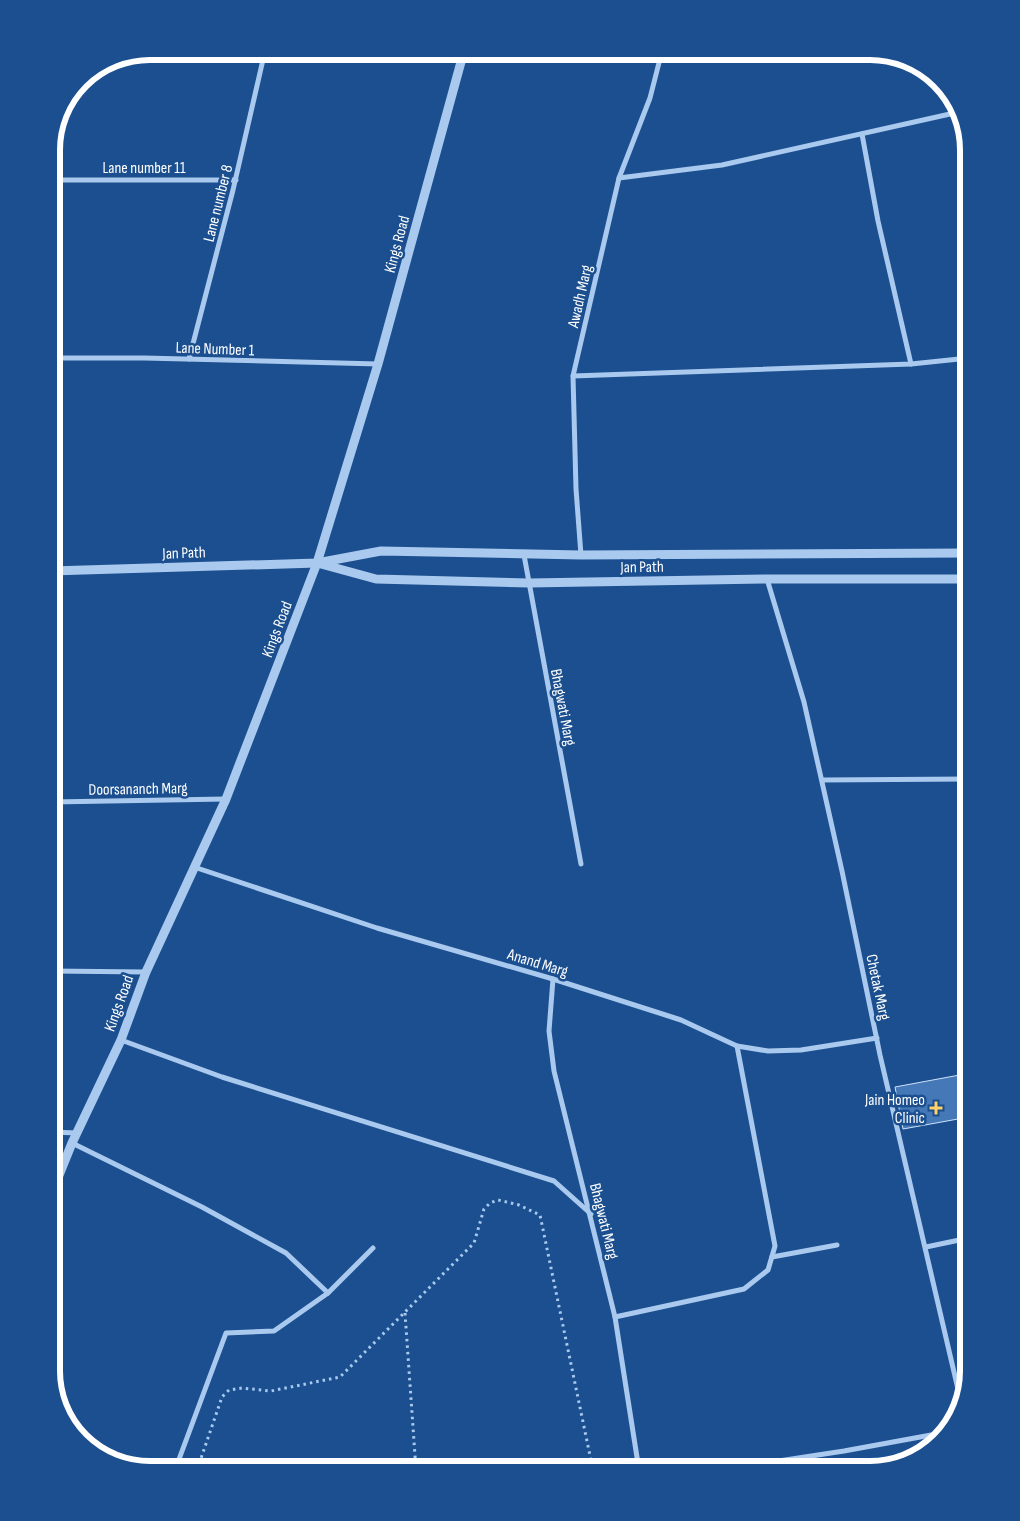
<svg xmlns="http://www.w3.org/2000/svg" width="1020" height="1521" font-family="'Sofia Sans Condensed',sans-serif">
	<rect width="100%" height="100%" fill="#1b4f8f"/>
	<polygon fill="#4478b7" stroke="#cfe3fa" points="965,1074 969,1094 969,1117 903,1129 895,1087"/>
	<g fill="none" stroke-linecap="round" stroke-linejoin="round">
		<g stroke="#a9c9ee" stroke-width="3" stroke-dasharray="2.5 4" stroke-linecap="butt">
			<polyline points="405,1313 416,1470"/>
			<polyline points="197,1470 222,1397 229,1390 242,1388 271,1391 340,1377 474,1243 484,1209 490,1203 498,1200 519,1205 540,1215 593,1470"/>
		</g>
		<g stroke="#a9c9ee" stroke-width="5">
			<polyline points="463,58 483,51"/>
			<polyline points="862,134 878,221 911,364"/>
			<polyline points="619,178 722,165 959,112"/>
			<polyline points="51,180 236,180"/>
			<polyline points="51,358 144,358 378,364"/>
			<polyline points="189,359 233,190 265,51"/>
			<polyline points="573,376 911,364 969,358"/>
			<polyline points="524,555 581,864"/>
			<polyline points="581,555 576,489 573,376 619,178 650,98 662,51"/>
			<polyline points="767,579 804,702 842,871 880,1055 961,1402"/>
			<polyline points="822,780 969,779"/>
			<polyline points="51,802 226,799"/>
			<polyline points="194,867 377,928 553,979 681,1020 737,1046 768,1051 801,1050 877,1038"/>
			<polyline points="51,971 146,972"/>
			<polyline points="553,979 549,1031 554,1071 615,1317 639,1470"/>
			<polyline points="121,1040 222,1077 554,1181 591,1214"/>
			<polyline points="51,1132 77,1133"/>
			<polyline points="72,1143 202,1207 286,1253 328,1293"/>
			<polyline points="926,1247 969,1238"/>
			<polyline points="772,1257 837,1245"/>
			<polyline points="615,1317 744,1289 768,1270 775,1246 737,1046"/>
			<polyline points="175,1470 226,1333 274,1331 328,1293 373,1248"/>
			<polyline points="720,1470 844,1451 942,1433"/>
		</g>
		<g stroke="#a9c9ee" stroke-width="9">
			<polyline points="321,564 376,579 529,583 767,579 969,579"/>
			<polyline points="51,571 317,563 381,551 581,555 969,553"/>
			<polyline points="51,1195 72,1143 121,1040 146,972 226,799 317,563 378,364 464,51"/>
		</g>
	</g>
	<path fill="#ffd166" stroke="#1b4f8f" stroke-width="2" d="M933.5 1100.5h5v5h5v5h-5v5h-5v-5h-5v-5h5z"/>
	<g text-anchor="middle" stroke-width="5" stroke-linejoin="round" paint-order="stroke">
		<g font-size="16" fill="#fff" stroke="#1b4f8f">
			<text x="144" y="173">Lane number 11</text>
			<text transform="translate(217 203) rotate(-76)" y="6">Lane number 8</text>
			<text transform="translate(396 244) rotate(-75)" y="6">Kings Road</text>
			<text transform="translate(579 296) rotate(-77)" y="6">Awadh Marg</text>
			<text transform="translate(215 348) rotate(2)" y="6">Lane Number 1</text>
			<text transform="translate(184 552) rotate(-2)" y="6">Jan Path</text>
			<text transform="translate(642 566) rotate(-1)" y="6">Jan Path</text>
			<text transform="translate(276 629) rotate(-69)" y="6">Kings Road</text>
			<text transform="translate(564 707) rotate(79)" y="6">Bhagwati Marg</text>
			<text transform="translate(138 788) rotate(-1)" y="6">Doorsananch Marg</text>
			<text transform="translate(538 962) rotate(17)" y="6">Anand Marg</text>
			<text transform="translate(879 987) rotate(78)" y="6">Chetak Marg</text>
			<text transform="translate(118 1003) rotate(-70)" y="6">Kings Road</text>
			<text transform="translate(605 1221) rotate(76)" y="6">Bhagwati Marg</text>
		</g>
		<g font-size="16" fill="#fff" stroke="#1b4f8f" text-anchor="end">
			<text x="925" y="1105">Jain Homeo<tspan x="925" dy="18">Clinic</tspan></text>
		</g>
	</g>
	<path d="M0 0H1020V1521H0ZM150 60H870A90 90 0 0 1 960 150V1371A90 90 0 0 1 870 1461H150A90 90 0 0 1 60 1371V150A90 90 0 0 1 150 60Z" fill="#1b4f8f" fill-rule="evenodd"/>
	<path fill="none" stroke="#fff" stroke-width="6" d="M150 60H870A90 90 0 0 1 960 150V1371A90 90 0 0 1 870 1461H150A90 90 0 0 1 60 1371V150A90 90 0 0 1 150 60Z"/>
</svg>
